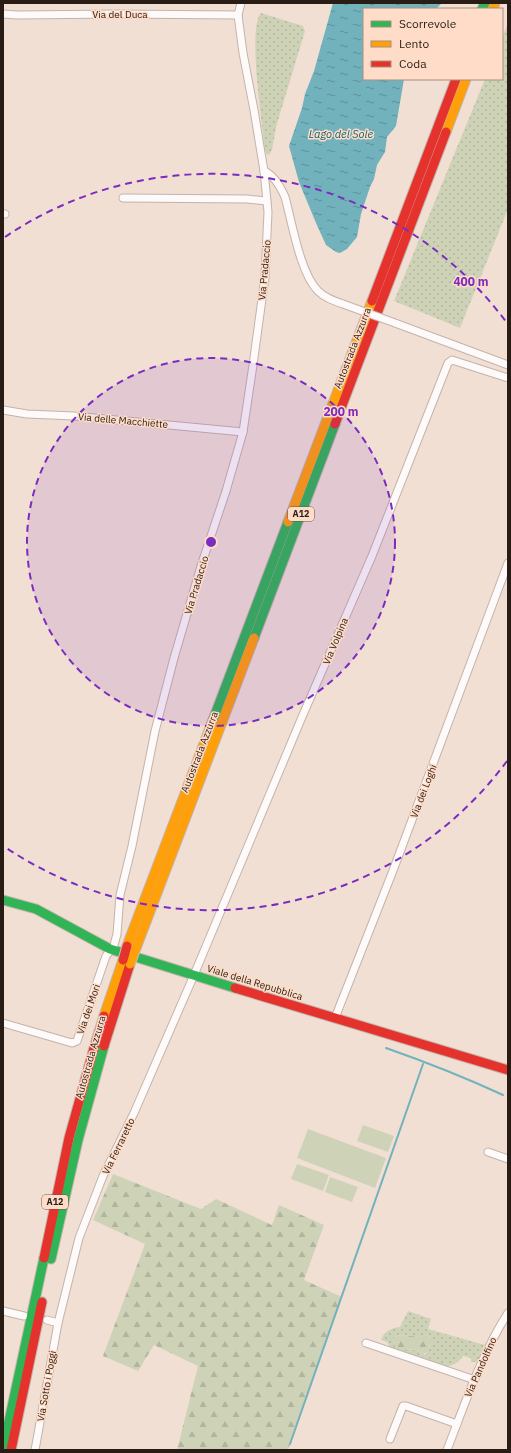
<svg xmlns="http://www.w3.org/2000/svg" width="511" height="1453" font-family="'IBM Plex Sans',sans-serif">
	<defs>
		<pattern id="grass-dots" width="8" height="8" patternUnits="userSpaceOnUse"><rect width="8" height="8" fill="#ced3b8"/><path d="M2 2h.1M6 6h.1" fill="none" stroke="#b1b59d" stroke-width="1.8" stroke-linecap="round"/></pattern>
		<pattern id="forest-firs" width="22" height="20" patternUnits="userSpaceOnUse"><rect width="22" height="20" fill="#ced3b8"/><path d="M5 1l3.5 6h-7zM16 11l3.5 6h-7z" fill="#b1b59d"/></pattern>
		<pattern id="water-ripples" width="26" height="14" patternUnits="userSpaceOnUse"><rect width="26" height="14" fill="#72b2bc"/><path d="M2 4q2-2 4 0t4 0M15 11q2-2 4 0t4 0" fill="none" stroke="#5e9098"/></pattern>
	</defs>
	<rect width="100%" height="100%" fill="#f1dfd4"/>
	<g fill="url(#grass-dots)" fill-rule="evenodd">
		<path d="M 261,13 L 303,26 L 305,31 L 276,127 L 272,150 L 269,155 L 267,154 L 265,151 C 263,127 247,28 261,13 Z"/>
		<polygon points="508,23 508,209 460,328 394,301 485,79 502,79 502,38"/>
		<path d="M 408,1311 L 431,1319 L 428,1329 L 485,1345 L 479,1362 L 471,1362 L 471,1358 L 463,1356 C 460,1362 452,1366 445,1367 L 391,1350 L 387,1342 L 381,1340 C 384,1331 391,1328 400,1327 ZM 402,1335 L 419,1337 L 429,1335 C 431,1341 431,1351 425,1355 L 420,1352 L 417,1350 L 409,1350 L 393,1339 L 396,1336 Z"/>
	</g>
	<g fill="url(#forest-firs)">
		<polygon points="113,1174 201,1209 216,1199 272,1225 279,1205 324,1225 304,1280 342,1297 288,1450 177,1450 198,1366 154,1345 138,1371 103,1356 145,1244 93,1220"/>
		<path d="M 402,1335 L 419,1337 L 429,1335 L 431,1342 L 428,1352 L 423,1354 L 417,1350 C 408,1349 396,1353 392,1341 L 396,1336 Z"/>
	</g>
	<g fill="#ced3b8">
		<polygon points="363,1125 394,1136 388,1152 357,1141"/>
		<polygon points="308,1129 386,1158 375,1188 297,1158"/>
		<polygon points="297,1164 329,1175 323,1191 291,1179"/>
		<polygon points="330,1177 358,1187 352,1202 325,1192"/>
	</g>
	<polygon fill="url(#water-ripples)" points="333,3 442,3 436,9 364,9 364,79 404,79 396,126 387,137 385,152 377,165 374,179 370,187 361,214 357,237 347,249 340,253 336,252 326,245 316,223 299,182 289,146 302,108 305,94 314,71"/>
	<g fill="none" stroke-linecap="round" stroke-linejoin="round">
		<g stroke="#72b2bc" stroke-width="2">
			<path d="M 386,1048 C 426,1062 464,1077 503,1095"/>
			<polyline points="290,1444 423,1064"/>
		</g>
		<g stroke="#c2b4ab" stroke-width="9">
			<g id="street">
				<polyline points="3,14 17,15 117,14 238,15"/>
				<path d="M 264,171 C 274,175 281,188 285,197 C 292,222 300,273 318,291 C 325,298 334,301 343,304"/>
				<polyline points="123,198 247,199 267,201"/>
				<polyline points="3,214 5,214"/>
				<polyline points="395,323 508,365"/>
				<polyline points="3,410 27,414 74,416 243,432"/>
				<polyline points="335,1018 394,868 508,563"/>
				<polyline points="3,1023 72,1043 77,1041 106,956 114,945 117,934 120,895 132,846 155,731 174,658 201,566 226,491 243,432 253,365 265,277 268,212 264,171 254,110 243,53 238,15 241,3"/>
				<polyline points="488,1152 508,1159"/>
				<polyline points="3,1311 24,1316"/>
				<polyline points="47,1320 58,1323"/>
				<polyline points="366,1343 475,1380"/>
				<polyline points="390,1439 403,1406 406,1406 457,1424"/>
				<polyline points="35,1450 58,1323 79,1238 103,1176 134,1113 194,975 302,717 372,556 448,363 452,360 508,378"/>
				<path d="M 447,1450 C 464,1406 482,1353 508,1313"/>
			</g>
		</g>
		<g stroke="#c2b4ab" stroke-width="11">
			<g id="fast">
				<polyline points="482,9 485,3"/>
				<polyline points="254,638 335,424"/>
				<polyline points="213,720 288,522"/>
				<polyline points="3,900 36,909 110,949 235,988"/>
				<polyline points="51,1259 78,1140 104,1046"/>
				<polyline points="3,1449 44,1258"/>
			</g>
		</g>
		<g stroke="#c2b4ab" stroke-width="11">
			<g id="slow">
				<polyline points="493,9 495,3"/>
				<polyline points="446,132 466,79"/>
				<polyline points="288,522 372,301"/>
				<polyline points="127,946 213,720"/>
				<polyline points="136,948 254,638"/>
				<polyline points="104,1016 123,960"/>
			</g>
		</g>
		<g stroke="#c2b4ab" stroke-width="11">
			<g id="jam">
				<polyline points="372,301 456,79"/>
				<polyline points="335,424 446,132"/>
				<polyline points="235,988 508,1070"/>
				<polyline points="104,1046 130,964"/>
				<polyline points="44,1258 69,1138 94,1048 104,1016"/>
				<polyline points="11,1450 42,1302"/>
			</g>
		</g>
		<use href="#street" stroke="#fdfaf9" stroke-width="7"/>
		<use href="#fast" stroke="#30b455" stroke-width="9"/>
		<use href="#slow" stroke="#ff9f0a" stroke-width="9"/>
		<use href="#jam" stroke="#e5322d" stroke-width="9"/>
		<g stroke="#c2b4ab" stroke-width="9" stroke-linecap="butt">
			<polyline id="street-bridge" points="343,304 395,323"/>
		</g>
		<g stroke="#c7beb8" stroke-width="11" stroke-linecap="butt">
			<polyline id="slow-bridge" points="130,964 136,948"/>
		</g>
		<g stroke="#c7beb8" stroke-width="11" stroke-linecap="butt">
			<polyline id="jam-bridge" points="123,960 127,946"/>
		</g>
		<use href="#street-bridge" stroke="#fdfaf9" stroke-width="7"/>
		<use href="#slow-bridge" stroke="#ff9f0a" stroke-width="9"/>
		<use href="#jam-bridge" stroke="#e5322d" stroke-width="9"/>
	</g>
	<circle cx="211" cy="542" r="184" fill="#7b2cbf" fill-opacity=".12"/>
	<g fill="none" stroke="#7b2cbf" stroke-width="2" stroke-dasharray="7 5">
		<circle cx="211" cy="542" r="184"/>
		<path d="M507 761A368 368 0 0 1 5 847M5 237A368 368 0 0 1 507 323"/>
	</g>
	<g text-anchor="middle" stroke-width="3" stroke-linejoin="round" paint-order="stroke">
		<g fill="#fedcc7" stroke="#68564a" stroke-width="1">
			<rect x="288" y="507" width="26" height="14" rx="3"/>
			<rect x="42" y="1195" width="26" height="14" rx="3"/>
		</g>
		<g font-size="9" font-weight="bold" fill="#281c14">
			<text x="301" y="517">A12</text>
			<text x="55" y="1205">A12</text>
		</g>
		<g font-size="10" fill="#281c14" stroke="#fedcc7">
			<text x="120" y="18">Via del Duca</text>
			<text transform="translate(264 270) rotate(-85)" y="4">Via Pradaccio</text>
			<text transform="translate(352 348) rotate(-69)" y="4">Autostrada Azzurra</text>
			<text transform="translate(123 420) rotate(5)" y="4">Via delle Macchiette</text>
			<text transform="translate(196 585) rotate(-73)" y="4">Via Pradaccio</text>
			<text transform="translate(335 641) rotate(-67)" y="4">Via Volpina</text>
			<text transform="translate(199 752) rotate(-69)" y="4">Autostrada Azzurra</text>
			<text transform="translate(423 791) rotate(-69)" y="4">Via dei Loghi</text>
			<text transform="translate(255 982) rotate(17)" y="4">Viale della Repubblica</text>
			<text transform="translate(88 1009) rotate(-71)" y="4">Via dei Mori</text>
			<text transform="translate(90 1057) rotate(-74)" y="4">Autostrada Azzurra</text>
			<text transform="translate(118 1146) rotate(-64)" y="4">Via Ferraretto</text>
			<text transform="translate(480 1367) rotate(-66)" y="4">Via Pandolfino</text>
			<text transform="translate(46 1386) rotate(-80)" y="4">Via Sotto i Poggi</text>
		</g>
		<g font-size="11" font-style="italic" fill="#126270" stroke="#fedcc7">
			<text x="341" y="138">Lago del Sole</text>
		</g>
	</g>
	<circle cx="211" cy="542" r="6" fill="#7b2cbf" stroke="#fedcc7" stroke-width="2"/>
	<g font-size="12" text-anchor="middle" font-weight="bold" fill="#7b2cbf" stroke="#fedcc7" stroke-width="3" stroke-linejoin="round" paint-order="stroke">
		<text x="471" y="286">400 m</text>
		<text x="341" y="416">200 m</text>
	</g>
	<rect width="511" height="1453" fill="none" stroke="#281c14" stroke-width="8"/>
	<rect x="363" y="8" width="140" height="72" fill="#fedcc7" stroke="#a88f7f"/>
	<rect x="371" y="21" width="20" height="6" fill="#30b455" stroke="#a88f7f"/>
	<text x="399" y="28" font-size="12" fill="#281c14">Scorrevole</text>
	<rect x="371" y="41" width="20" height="6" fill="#ff9f0a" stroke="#a88f7f"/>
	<text x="399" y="48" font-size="12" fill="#281c14">Lento</text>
	<rect x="371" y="61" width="20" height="6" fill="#e5322d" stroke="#a88f7f"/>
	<text x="399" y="68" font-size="12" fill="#281c14">Coda</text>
</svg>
